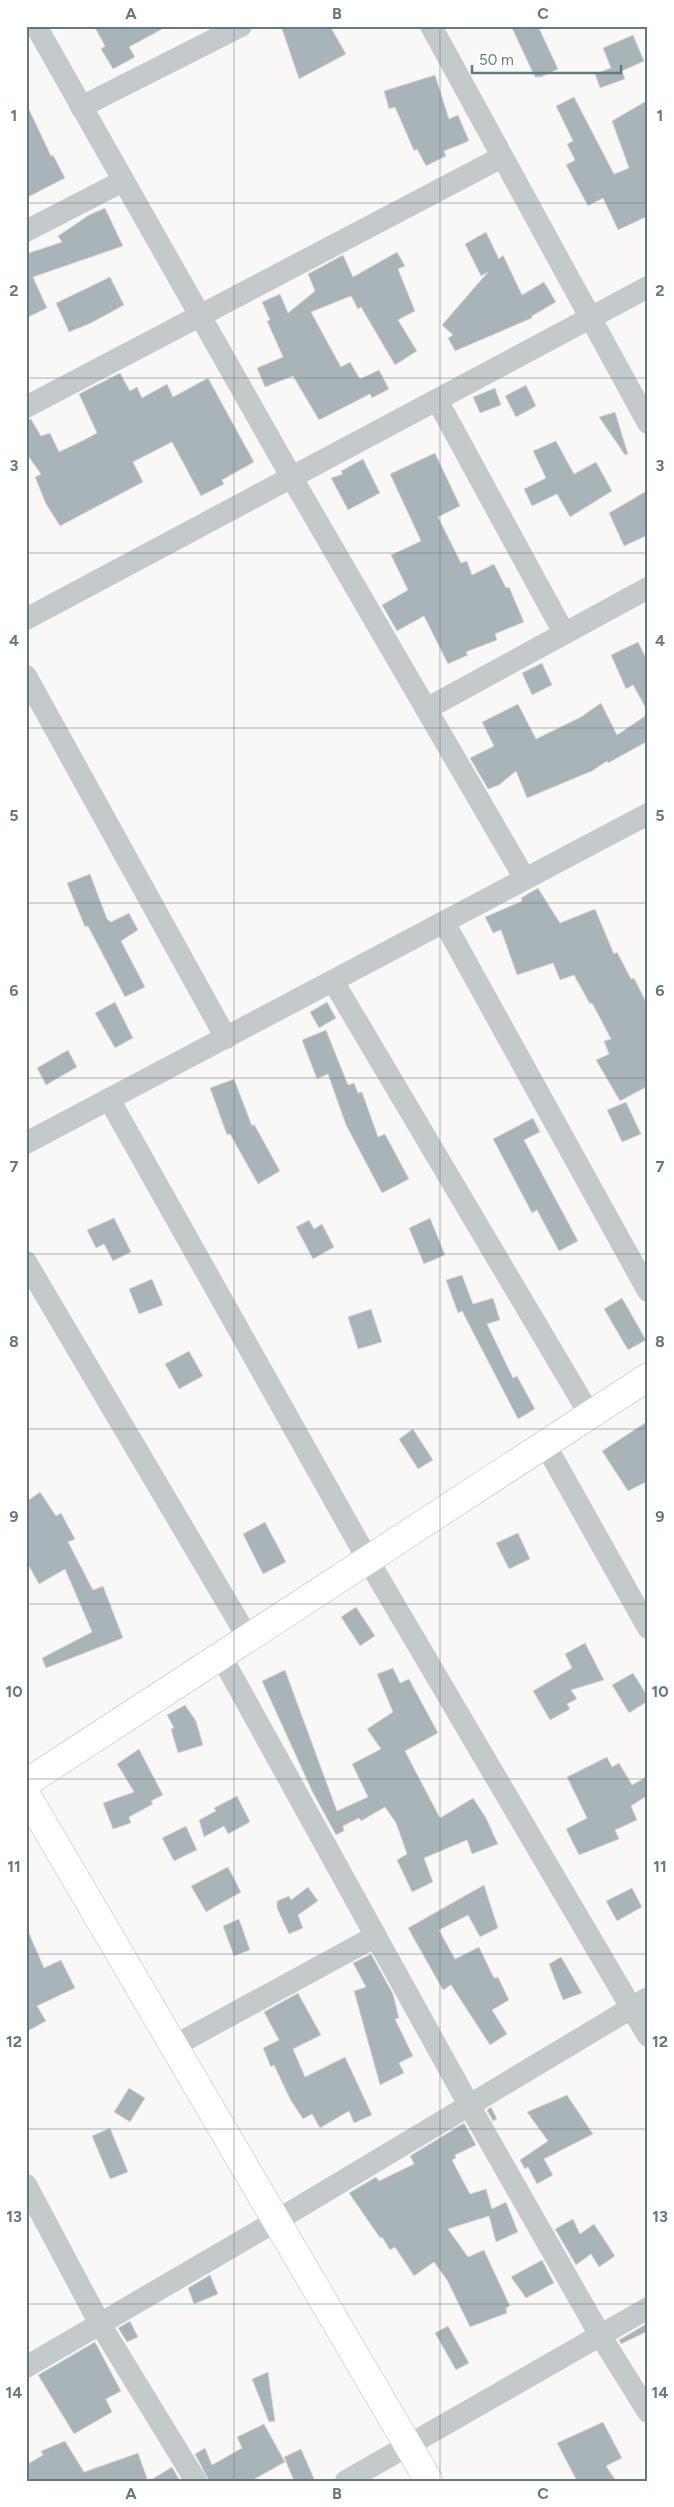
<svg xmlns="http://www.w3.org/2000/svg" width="674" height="2507" font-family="Figtree,sans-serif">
	<rect width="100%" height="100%" fill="#f9f8f6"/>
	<g fill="#a8b4b8" stroke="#dadad8">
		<polygon points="94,26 168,26 129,47 135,57 113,69 101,49 105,46"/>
		<polygon points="281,26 330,26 346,54 299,79"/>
		<polygon points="511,26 538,26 558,69 541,77 535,77"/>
		<polygon points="633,35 644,61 622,71 625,79 600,88 595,74 611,68 603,48"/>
		<polygon points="435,75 449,119 458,115 469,141 444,151 446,156 426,166 417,149 414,151 395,107 389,109 384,91"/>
		<polygon points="574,97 614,174 629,168 612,121 648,100 648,216 618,230 603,198 588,206 566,165 575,160 567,144 573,141 556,106"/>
		<polygon points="26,103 51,156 53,155 65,178 26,198"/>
		<polygon points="105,208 123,246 33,277 47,308 26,318 26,254 62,242 58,236 89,215"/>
		<polygon points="486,232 499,259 503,255 522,295 544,282 556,302 532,316 532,318 455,351 448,338 453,335 442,325 488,272 481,276 465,244"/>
		<polygon points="397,252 405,266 398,269 415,311 398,320 417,351 395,365 361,307 358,309 351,296 311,312 341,367 350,362 360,379 379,370 389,389 372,398 370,394 319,420 293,376 265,387 257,368 283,357 267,321 270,320 262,302 280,294 288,313 315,291 308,274 343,255 353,277"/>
		<polygon points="110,277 124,305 91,323 69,332 56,303"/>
		<polygon points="120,373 130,391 137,387 142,398 167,384 173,397 208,378 254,462 222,480 224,484 201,496 172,442 133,462 143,482 60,526 46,504 35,477 41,474 26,453 26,420 31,419 41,436 50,433 59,452 84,440 97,433 79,394"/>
		<polygon points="526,385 536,406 516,417 505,396"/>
		<polygon points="495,388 501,405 480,413 473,397"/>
		<polygon points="615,412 628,454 625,455 599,417"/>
		<polygon points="556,441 574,474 596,462 612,491 570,517 557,494 532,506 524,489 546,478 533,451"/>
		<polygon points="435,453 460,506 438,517 461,563 467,561 472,575 494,564 506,588 509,587 524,622 495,634 497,640 466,652 468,655 448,664 424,616 397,631 382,605 408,590 391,555 421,541 390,474"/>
		<polygon points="363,459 380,493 348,510 331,478 343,474 341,471"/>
		<polygon points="648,490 648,535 624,546 609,513"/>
		<polygon points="638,642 648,662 648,712 633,685 626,689 611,655"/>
		<polygon points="542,663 552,685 532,695 522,673"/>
		<polygon points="601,703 617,735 648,714 648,741 608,763 607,761 592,771 527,798 516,771 499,785 488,789 470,758 494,746 482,722 518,704 536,739 581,717"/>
		<polygon points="90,874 107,919 111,922 129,913 138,930 121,941 145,987 125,997 88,926 85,927 67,883"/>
		<polygon points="538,888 560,923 595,909 614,954 617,952 631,979 634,978 648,1006 648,1086 620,1101 596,1060 609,1054 604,1041 611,1039 592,1003 590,1004 574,975 560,980 553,963 517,975 501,930 493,933 485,917 522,901 521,898"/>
		<polygon points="115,1002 133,1038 115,1048 95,1013"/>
		<polygon points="327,1002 336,1018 319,1028 310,1012"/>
		<polygon points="326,1030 348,1085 354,1083 358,1093 362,1092 378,1137 385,1134 409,1179 382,1193 346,1125 328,1074 317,1079 302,1040"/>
		<polygon points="68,1050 77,1067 46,1085 37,1068"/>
		<polygon points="234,1079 252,1126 254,1124 280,1171 258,1184 230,1134 227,1135 210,1088"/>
		<polygon points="626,1102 641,1134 622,1142 607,1110"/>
		<polygon points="533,1118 540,1132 524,1140 578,1241 559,1251 537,1210 532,1213 493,1139"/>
		<polygon points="114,1218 131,1252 113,1261 104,1244 96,1248 87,1230"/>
		<polygon points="430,1218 445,1255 424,1264 409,1228"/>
		<polygon points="309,1220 314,1229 322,1224 334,1247 313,1259 296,1227"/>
		<polygon points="462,1275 473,1304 493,1298 500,1320 487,1324 513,1378 517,1376 535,1409 518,1419 462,1311 458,1313 446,1280"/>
		<polygon points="152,1279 163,1305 139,1314 129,1289"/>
		<polygon points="622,1298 646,1340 628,1350 604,1309"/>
		<polygon points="371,1309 382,1342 358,1349 348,1317"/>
		<polygon points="189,1351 203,1376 179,1389 165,1364"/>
		<polygon points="648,1421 648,1481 628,1491 602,1451"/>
		<polygon points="413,1429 433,1460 418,1469 399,1439"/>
		<polygon points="40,1492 56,1516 61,1513 75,1539 68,1542 93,1590 103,1586 123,1638 46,1668 42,1658 92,1632 65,1569 39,1584 26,1561 26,1502"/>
		<polygon points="265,1522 286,1562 263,1574 243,1534"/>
		<polygon points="518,1533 530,1559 509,1569 496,1543"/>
		<polygon points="356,1607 375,1636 360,1646 341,1617"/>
		<polygon points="585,1643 604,1680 571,1690 577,1699 567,1704 570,1709 550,1720 533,1691 572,1668 565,1654"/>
		<polygon points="393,1668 400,1683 409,1679 438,1733 405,1751 440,1818 473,1798 486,1818 498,1844 472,1854 467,1840 424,1858 433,1882 412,1892 397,1860 407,1854 396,1823 385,1807 361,1821 359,1818 343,1826 344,1831 336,1835 312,1791 262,1681 285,1670 337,1811 368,1797 352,1764 381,1749 367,1729 393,1712 377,1674"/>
		<polygon points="633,1673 648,1697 648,1701 629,1713 612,1685"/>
		<polygon points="185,1705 196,1721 203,1745 178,1753 171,1729 174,1728 167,1715"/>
		<polygon points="139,1749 163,1795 151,1801 153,1804 129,1817 131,1823 113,1829 103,1803 134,1792 117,1764"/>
		<polygon points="607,1757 612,1767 619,1763 632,1785 648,1776 648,1795 631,1806 637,1820 615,1830 619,1839 579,1855 566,1829 587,1818 567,1777"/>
		<polygon points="237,1796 250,1822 228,1834 224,1826 204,1837 199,1820 216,1811 214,1808"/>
		<polygon points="186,1826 197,1850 174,1861 162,1838"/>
		<polygon points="228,1867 241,1892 206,1912 191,1886"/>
		<polygon points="484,1885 498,1928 480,1937 468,1915 439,1930 455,1959 479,1947 494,1978 498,1977 509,2000 492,2010 507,2034 490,2045 451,1985 443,1990 408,1928"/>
		<polygon points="308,1887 318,1901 298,1915 303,1928 289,1934 277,1908 277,1901 289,1896 291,1900"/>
		<polygon points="632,1888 642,1907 617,1921 606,1901"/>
		<polygon points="239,1919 250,1950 234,1956 223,1926"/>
		<polygon points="26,1926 44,1968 61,1960 75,1988 37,2006 46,2021 26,2032"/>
		<polygon points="371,1954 393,1994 399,2018 395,2019 413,2056 399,2063 404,2073 380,2085 354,1991 366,1987 353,1963"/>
		<polygon points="561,1957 582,1993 563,2000 549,1964"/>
		<polygon points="298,1993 321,2035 293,2049 305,2077 345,2057 372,2115 354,2123 349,2111 320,2128 312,2114 303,2119 290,2099 274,2065 271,2067 263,2048 279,2040 264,2012"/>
		<polygon points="129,2088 145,2098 130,2122 114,2112"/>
		<polygon points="567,2095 593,2134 544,2159 553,2175 537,2184 528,2167 525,2169 520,2160 548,2141 527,2112"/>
		<polygon points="491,2107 497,2119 493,2121 487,2110"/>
		<polygon points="464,2123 476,2145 455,2155 456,2158 452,2160 470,2194 486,2189 492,2209 506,2202 518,2232 496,2242 489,2216 448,2229 468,2257 484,2250 510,2306 506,2308 507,2313 470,2327 447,2280 434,2262 414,2276 395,2247 390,2250 382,2237 380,2238 349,2193 376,2177 379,2181 414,2164 410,2156"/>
		<polygon points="110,2128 128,2172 110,2179 92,2136"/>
		<polygon points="573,2219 580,2234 594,2224 615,2256 599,2267 591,2254 576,2265 555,2229"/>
		<polygon points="542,2260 554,2283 526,2298 511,2277"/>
		<polygon points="210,2275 218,2294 194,2304 188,2288"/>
		<polygon points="130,2321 138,2337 127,2342 118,2328"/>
		<polygon points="648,2323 648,2331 621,2344 619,2340"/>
		<polygon points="448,2326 469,2363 456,2370 435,2333"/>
		<polygon points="95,2342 121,2391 106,2399 112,2412 74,2434 38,2375"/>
		<polygon points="268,2372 275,2421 269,2422 252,2379"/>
		<polygon points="603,2422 622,2458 606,2466 616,2481 577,2481 557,2443"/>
		<polygon points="264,2424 285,2462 251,2481 209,2481 195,2454 205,2448 212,2465 242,2448 237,2437"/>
		<polygon points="65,2441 84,2472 138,2453 148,2481 26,2481 26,2465 43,2455 41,2451"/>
		<polygon points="301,2449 315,2481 294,2481 284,2457"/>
		<polygon points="172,2467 180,2481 149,2481"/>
	</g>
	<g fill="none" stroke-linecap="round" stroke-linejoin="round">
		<g stroke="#b6bdc0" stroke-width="29">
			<g id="secondary">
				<polyline points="26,1783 648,1377"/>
				<polyline points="26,1794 429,2481"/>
			</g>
		</g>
		<g stroke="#c4c9cc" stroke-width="22">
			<polyline points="36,26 292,478 525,879"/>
			<polyline points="431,26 648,423"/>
			<polyline points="81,107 241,26"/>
			<polyline points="26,231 123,181"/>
			<polyline points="437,400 564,633"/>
			<polyline points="26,407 502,157"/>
			<polyline points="26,619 648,287"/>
			<polyline points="26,676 226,1038"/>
			<polyline points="426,709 648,588"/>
			<polyline points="444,922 648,1291"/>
			<polyline points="333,981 590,1415"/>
			<polyline points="109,1099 368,1560 648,2036"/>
			<polyline points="26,1143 648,814"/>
			<polyline points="26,1262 248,1638"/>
			<polyline points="545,1444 648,1628"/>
			<polyline points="221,1656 469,2105 600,2335 648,2412"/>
			<polyline points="174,2046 376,1936"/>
			<polyline points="26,2185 100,2324 196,2481"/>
			<polyline points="26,2367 276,2221 648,1998"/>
			<polyline points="346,2481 648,2308"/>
		</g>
		<use href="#secondary" stroke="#fff" stroke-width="28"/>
	</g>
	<path fill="none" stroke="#637982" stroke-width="1" stroke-opacity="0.55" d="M 234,26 L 234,2481M 440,26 L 440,2481M 26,203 L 648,203M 26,378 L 648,378M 26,553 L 648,553M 26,728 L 648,728M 26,903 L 648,903M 26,1078 L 648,1078M 26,1254 L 648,1254M 26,1429 L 648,1429M 26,1604 L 648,1604M 26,1779 L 648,1779M 26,1954 L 648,1954M 26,2129 L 648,2129M 26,2304 L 648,2304"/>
	<rect width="674" height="2507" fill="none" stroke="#ffffff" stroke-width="55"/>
	<path d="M472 65v8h149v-8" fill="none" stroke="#637982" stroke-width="2.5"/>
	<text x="479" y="65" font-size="15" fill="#637982" stroke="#ffffff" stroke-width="4" paint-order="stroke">50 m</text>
	<rect x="28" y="28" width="618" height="2452" fill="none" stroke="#637982" stroke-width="2"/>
	<g font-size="16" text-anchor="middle" font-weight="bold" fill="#637982">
		<text x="131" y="19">A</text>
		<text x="337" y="19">B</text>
		<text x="543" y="19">C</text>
		<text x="14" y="121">1</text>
		<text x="660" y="121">1</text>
		<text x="14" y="296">2</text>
		<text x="660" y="296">2</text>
		<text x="14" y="471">3</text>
		<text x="660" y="471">3</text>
		<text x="14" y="646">4</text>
		<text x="660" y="646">4</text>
		<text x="14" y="821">5</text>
		<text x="660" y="821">5</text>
		<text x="14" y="996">6</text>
		<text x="660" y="996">6</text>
		<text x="14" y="1172">7</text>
		<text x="660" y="1172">7</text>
		<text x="14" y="1347">8</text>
		<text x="660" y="1347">8</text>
		<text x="14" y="1522">9</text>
		<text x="660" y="1522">9</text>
		<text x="14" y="1697">10</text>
		<text x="660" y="1697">10</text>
		<text x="14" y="1872">11</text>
		<text x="660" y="1872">11</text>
		<text x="14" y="2047">12</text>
		<text x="660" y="2047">12</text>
		<text x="14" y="2222">13</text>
		<text x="660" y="2222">13</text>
		<text x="14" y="2398">14</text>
		<text x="660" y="2398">14</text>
		<text x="131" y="2499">A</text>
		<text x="337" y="2499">B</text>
		<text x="543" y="2499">C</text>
	</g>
</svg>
